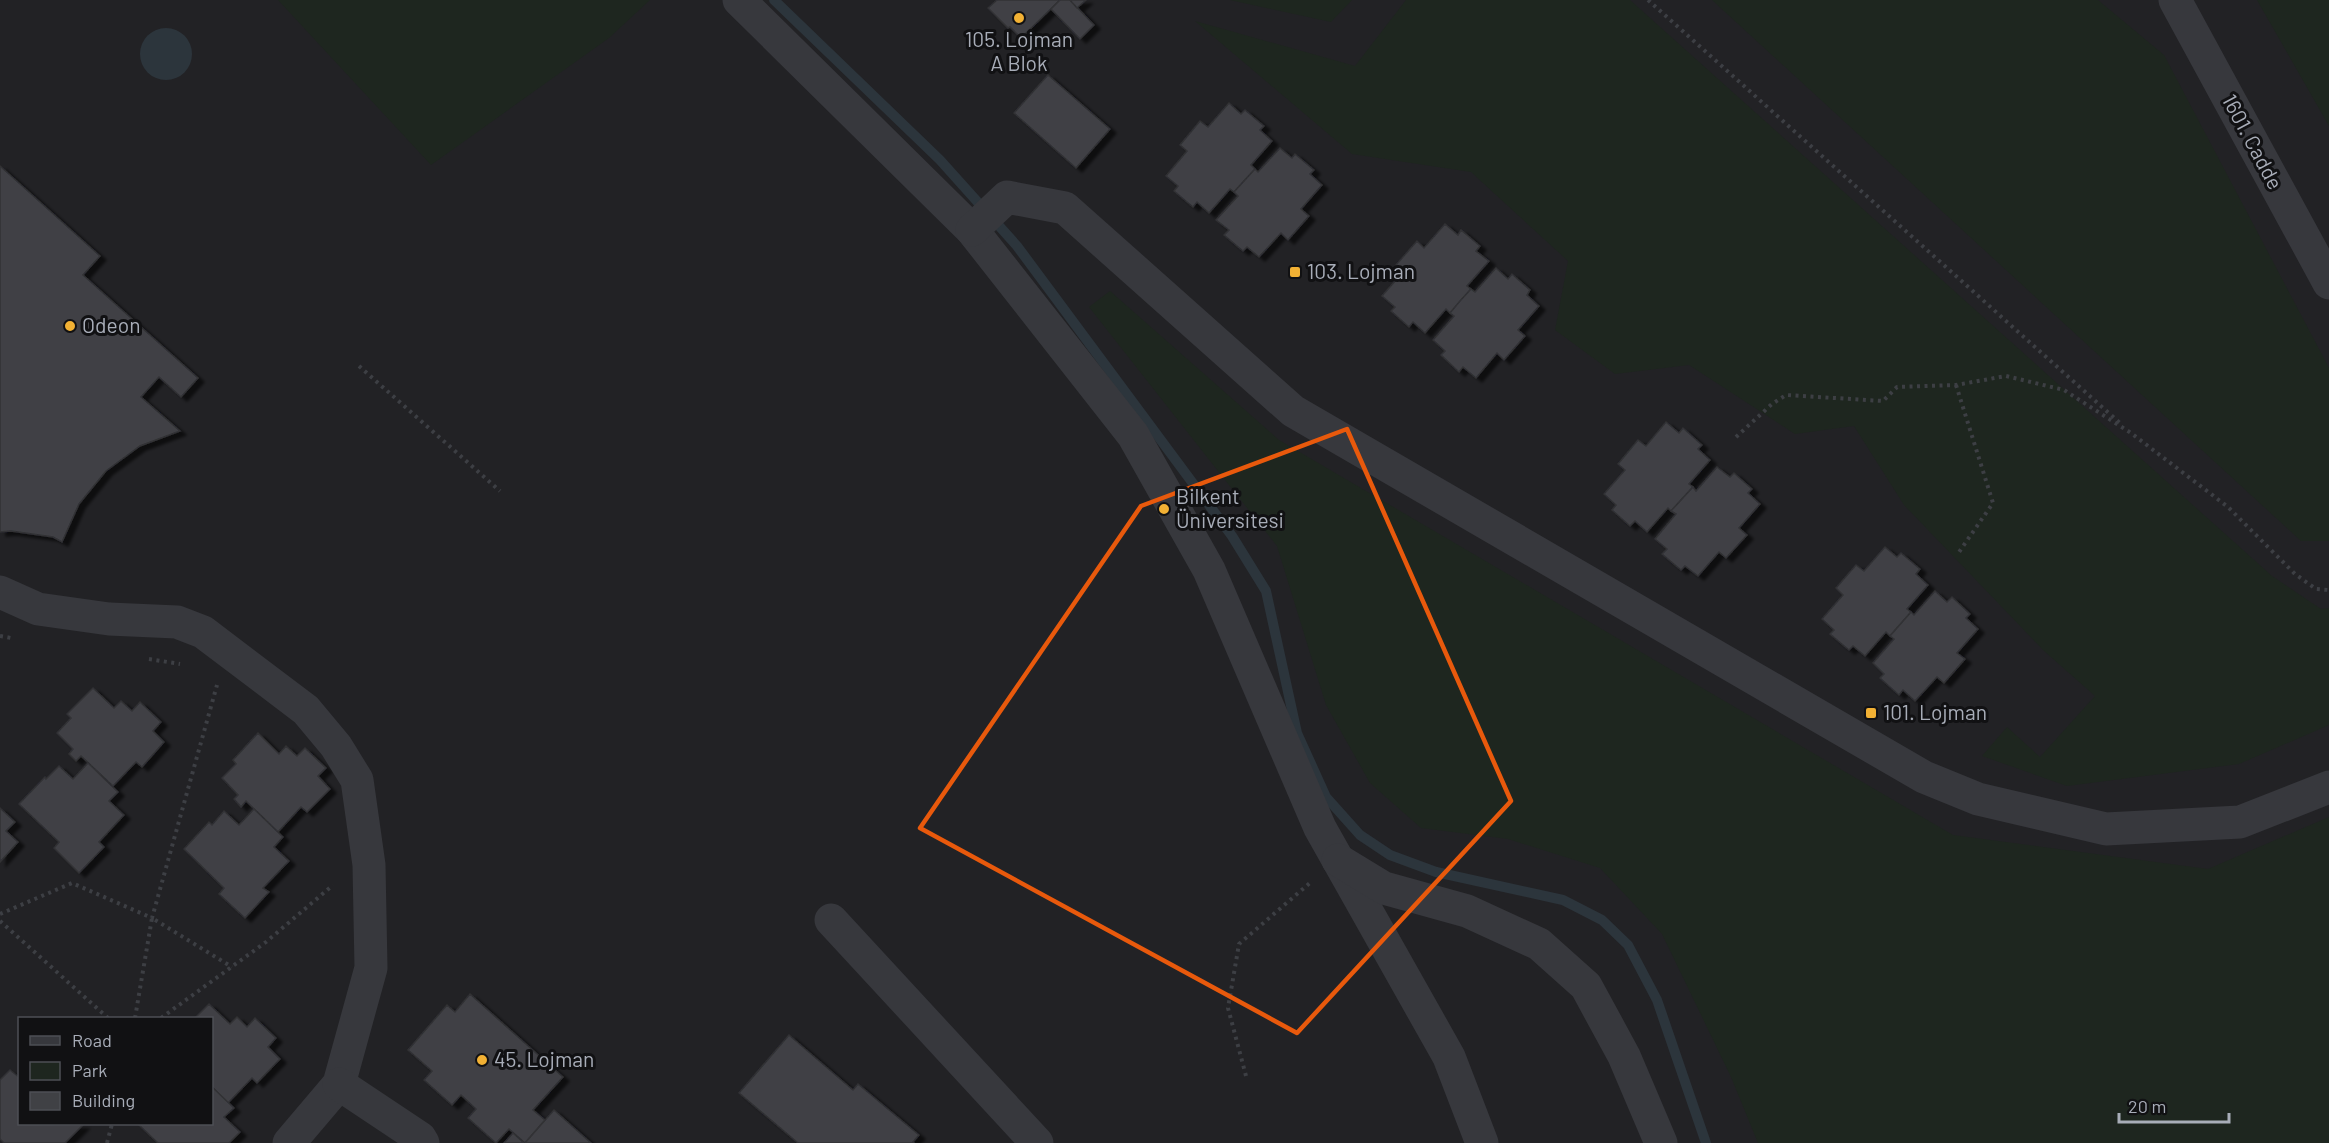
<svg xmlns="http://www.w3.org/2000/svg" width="2329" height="1143" font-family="Barlow,sans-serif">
	<defs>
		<filter id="shadow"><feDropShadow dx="6" dy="4" stdDeviation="1.5" flood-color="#0009"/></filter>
	</defs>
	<rect width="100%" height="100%" fill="#161618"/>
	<path fill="#222225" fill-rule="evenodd" d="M 0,0 L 2329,0 L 2329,1143 L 0,1143 ZM 20,1018 L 212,1018 L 212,1124 L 20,1124 Z"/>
	<g fill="#1e261f">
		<polygon points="278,0 650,0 609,38 431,165"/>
		<polygon points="1230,0 1352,0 1331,22"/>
		<polygon points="1406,0 1630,0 2272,576 2321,609 2329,608 2329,725 2239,764 2067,786 1982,756 2007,727 2040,757 2095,696 2043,650 1904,505 1854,426 1795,434 1689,365 1615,374 1555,330 1568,261 1471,172 1352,154 1195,21 1355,66"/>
		<polygon points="1712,0 2098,0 2164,55 2329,368 2329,541 2301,541"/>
		<polygon points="2257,0 2329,0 2329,126"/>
		<polygon points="1110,291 1279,440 1953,835 2208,869 2329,817 2329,1143 1758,1143 1731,1077 1662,934 1600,868 1508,839 1421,828 1370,783 1326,705 1277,546 1089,307"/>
	</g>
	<circle fill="#2c353c" cx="166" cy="54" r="26"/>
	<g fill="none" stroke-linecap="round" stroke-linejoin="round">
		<polyline stroke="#2c353c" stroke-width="10" points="774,0 940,160 1017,246 1232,536 1266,591 1297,733 1326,797 1360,835 1390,855 1436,872 1563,900 1602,920 1628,945 1657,1000 1706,1143"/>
	</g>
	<g fill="#404145" stroke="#303034" stroke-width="1.5" filter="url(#shadow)">
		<polygon points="997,0 1060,0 1021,38 1010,27 1008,28 988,8"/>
		<polygon points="1060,0 1070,0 1094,25 1080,39 1051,9"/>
		<polygon points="1070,0 1086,0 1077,8"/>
		<polygon points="1048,75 1110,129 1076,168 1014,113"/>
		<polygon points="1229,103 1241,114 1245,110 1264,126 1260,130 1272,141 1251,165 1255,169 1234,192 1230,189 1209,213 1197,202 1193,207 1174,191 1178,186 1166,176 1187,151 1180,145 1200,121 1208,127"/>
		<polygon points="1280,148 1292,158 1295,154 1314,170 1310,174 1322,185 1301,209 1309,216 1288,240 1281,233 1259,257 1247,247 1243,251 1224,235 1229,230 1216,220 1238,196 1234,192 1255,169 1258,172"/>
		<polygon points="0,166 100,256 83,275 198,378 181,397 159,377 141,397 180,431 140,446 106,471 79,504 62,542 53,537 11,531 0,532"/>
		<polygon points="1445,224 1458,235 1461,230 1480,246 1476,251 1489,261 1467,286 1471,289 1450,313 1446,309 1425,333 1413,322 1409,327 1391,311 1395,307 1382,296 1403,272 1396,265 1417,241 1424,248"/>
		<polygon points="1496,268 1508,279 1512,274 1530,290 1527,295 1539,306 1518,330 1525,336 1504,360 1497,353 1476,378 1463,367 1459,372 1441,355 1445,351 1433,340 1454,316 1450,313 1460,301 1471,289 1475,292"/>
		<polygon points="1666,422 1679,433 1683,428 1702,445 1698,449 1710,460 1689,484 1693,487 1671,511 1668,508 1647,532 1635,521 1630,526 1612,510 1616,505 1604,494 1625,470 1618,464 1638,440 1646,446"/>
		<polygon points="1717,467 1730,477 1734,473 1752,489 1748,493 1760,504 1739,528 1747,535 1726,558 1719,552 1698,576 1685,566 1681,570 1662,554 1667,549 1655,539 1676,514 1671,511 1693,487 1696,491"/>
		<polygon points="1885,547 1897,557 1901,553 1920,569 1916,574 1928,585 1907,609 1911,612 1890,636 1886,632 1865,656 1853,646 1849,650 1830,634 1834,630 1822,619 1843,595 1836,588 1856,565 1864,571"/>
		<polygon points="1935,591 1947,602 1952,597 1970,614 1966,618 1978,629 1957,653 1965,659 1944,683 1937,677 1915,701 1903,690 1899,695 1880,678 1884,674 1873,663 1894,639 1890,636 1911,612 1914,615"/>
		<polygon points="93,688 114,708 121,701 132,711 140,702 161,722 153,731 164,742 142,767 136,762 113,786 81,756 76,761 69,754 73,749 57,733 71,718 67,714"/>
		<polygon points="258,733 279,754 286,746 297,756 305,748 326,768 318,776 330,789 307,812 301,807 278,832 246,801 241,807 234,799 238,795 222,778 236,764 233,760"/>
		<polygon points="88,763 118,792 109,801 124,815 99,842 104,847 79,873 54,848 59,842 19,804 45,777 46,779 59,766 73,779"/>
		<polygon points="0,808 15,822 6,831 18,842 0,862"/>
		<polygon points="254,809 283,837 274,847 289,861 263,888 269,892 245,918 219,894 224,888 184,849 209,822 212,825 224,811 239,825"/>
		<polygon points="470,994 563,1077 533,1110 545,1120 525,1143 509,1129 496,1143 468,1118 476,1109 461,1095 452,1105 424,1080 432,1071 408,1050 447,1005 455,1012"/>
		<polygon points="209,1004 230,1024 237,1017 247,1027 255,1018 276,1038 268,1047 280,1059 257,1083 252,1078 228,1103 212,1087 212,1018 195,1018"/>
		<polygon points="789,1035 853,1090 858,1084 919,1135 913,1142 914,1143 798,1143 739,1093"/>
		<polygon points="10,1070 20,1078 20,1124 83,1125 65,1143 4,1143 0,1139 0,1080"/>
		<polygon points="212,1087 234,1108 224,1117 240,1132 229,1143 158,1143 138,1124 212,1124"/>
		<polygon points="554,1110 591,1143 525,1143"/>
		<polygon points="513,1133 524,1143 504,1143"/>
	</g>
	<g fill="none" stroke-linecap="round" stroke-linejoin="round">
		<g stroke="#3d3f44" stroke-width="4" stroke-dasharray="3 4.5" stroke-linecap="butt">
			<polyline points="1648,0 2121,424"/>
			<polyline points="359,366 500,491"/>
			<polyline points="1956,385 1993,503 1957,555"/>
			<polyline points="1736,437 1772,404 1786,395 1883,401 1897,387 1956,385 2006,376 2064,390 2131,433 2228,507 2295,574 2316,589 2329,590"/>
			<polyline points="0,636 11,638"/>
			<polyline points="149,659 180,664"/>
			<polyline points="0,914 72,883 152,918 217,685"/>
			<polyline points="0,921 108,1018"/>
			<polyline points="135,1018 152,918 232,967"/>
			<polyline points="161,1018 266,942 333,885"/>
			<polyline points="1246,1076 1228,1008 1239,944 1311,882"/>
			<polyline points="107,1143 112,1124"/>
		</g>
		<g stroke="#37383d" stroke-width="33">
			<polyline points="739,0 972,230 1133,435 1209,570 1320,828 1449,1057 1482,1143"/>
			<polyline points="2175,0 2329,283"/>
			<polyline points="972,230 1007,197 1065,208 1293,411 1924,777 1978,799 2106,829 2240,822 2329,787"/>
			<polyline points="0,592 38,609 109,619 177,622 203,632 306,710 336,746 357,780 369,865 371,968 339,1084 289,1143"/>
			<polyline points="1338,860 1384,888 1467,911 1539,944 1586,986 1624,1056 1661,1143"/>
			<polyline points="831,920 1037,1143"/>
			<polyline points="339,1084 420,1138 423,1143"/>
		</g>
	</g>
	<path fill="none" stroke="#e8590c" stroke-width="4.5" stroke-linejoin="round" d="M 1347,429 L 1511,801 L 1297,1033 L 920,828 L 1141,506 Z"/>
	<g fill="#f2b134" stroke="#111113" stroke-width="2">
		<circle cx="1019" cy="18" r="6"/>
		<rect x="1289" y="266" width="12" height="12" rx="3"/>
		<circle cx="70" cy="326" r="6"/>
		<circle cx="1164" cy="509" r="6"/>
		<rect x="1865" y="707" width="12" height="12" rx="3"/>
		<circle cx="482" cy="1060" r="6"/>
	</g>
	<g text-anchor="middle" stroke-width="6" stroke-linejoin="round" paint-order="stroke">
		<g font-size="21" fill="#a8adb8" stroke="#111113" text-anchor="start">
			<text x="1019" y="47" text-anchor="middle">105. Lojman<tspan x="1019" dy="24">A Blok</tspan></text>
			<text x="1307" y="279">103. Lojman</text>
			<text x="82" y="333">Odeon</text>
			<text x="1176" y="504">Bilkent<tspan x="1176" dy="24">Üniversitesi</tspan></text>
			<text x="1883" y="720">101. Lojman</text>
			<text x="494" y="1067">45. Lojman</text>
		</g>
		<g font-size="21" fill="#a8adb8" stroke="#111113">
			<text transform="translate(2252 142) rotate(62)" y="7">1601. Cadde</text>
		</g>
	</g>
	<rect x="18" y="1017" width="195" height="108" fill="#111113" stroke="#4d4f55" stroke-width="1.5"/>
	<rect x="30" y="1036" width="30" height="9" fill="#37383d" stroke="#4d4f55" stroke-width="1.5"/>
	<text x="72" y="1047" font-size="18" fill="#a8adb8">Road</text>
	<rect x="30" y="1062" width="30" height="18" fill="#1e261f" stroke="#4d4f55" stroke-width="1.5"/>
	<text x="72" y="1077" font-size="18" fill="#a8adb8">Park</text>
	<rect x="30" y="1092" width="30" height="18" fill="#404145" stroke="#4d4f55" stroke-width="1.5"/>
	<text x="72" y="1107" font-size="18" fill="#a8adb8">Building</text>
	<path d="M2119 1113v9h110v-9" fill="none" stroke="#a8adb8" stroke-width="3"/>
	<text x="2128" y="1113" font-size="18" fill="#a8adb8" stroke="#111113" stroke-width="4.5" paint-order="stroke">20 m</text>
</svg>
